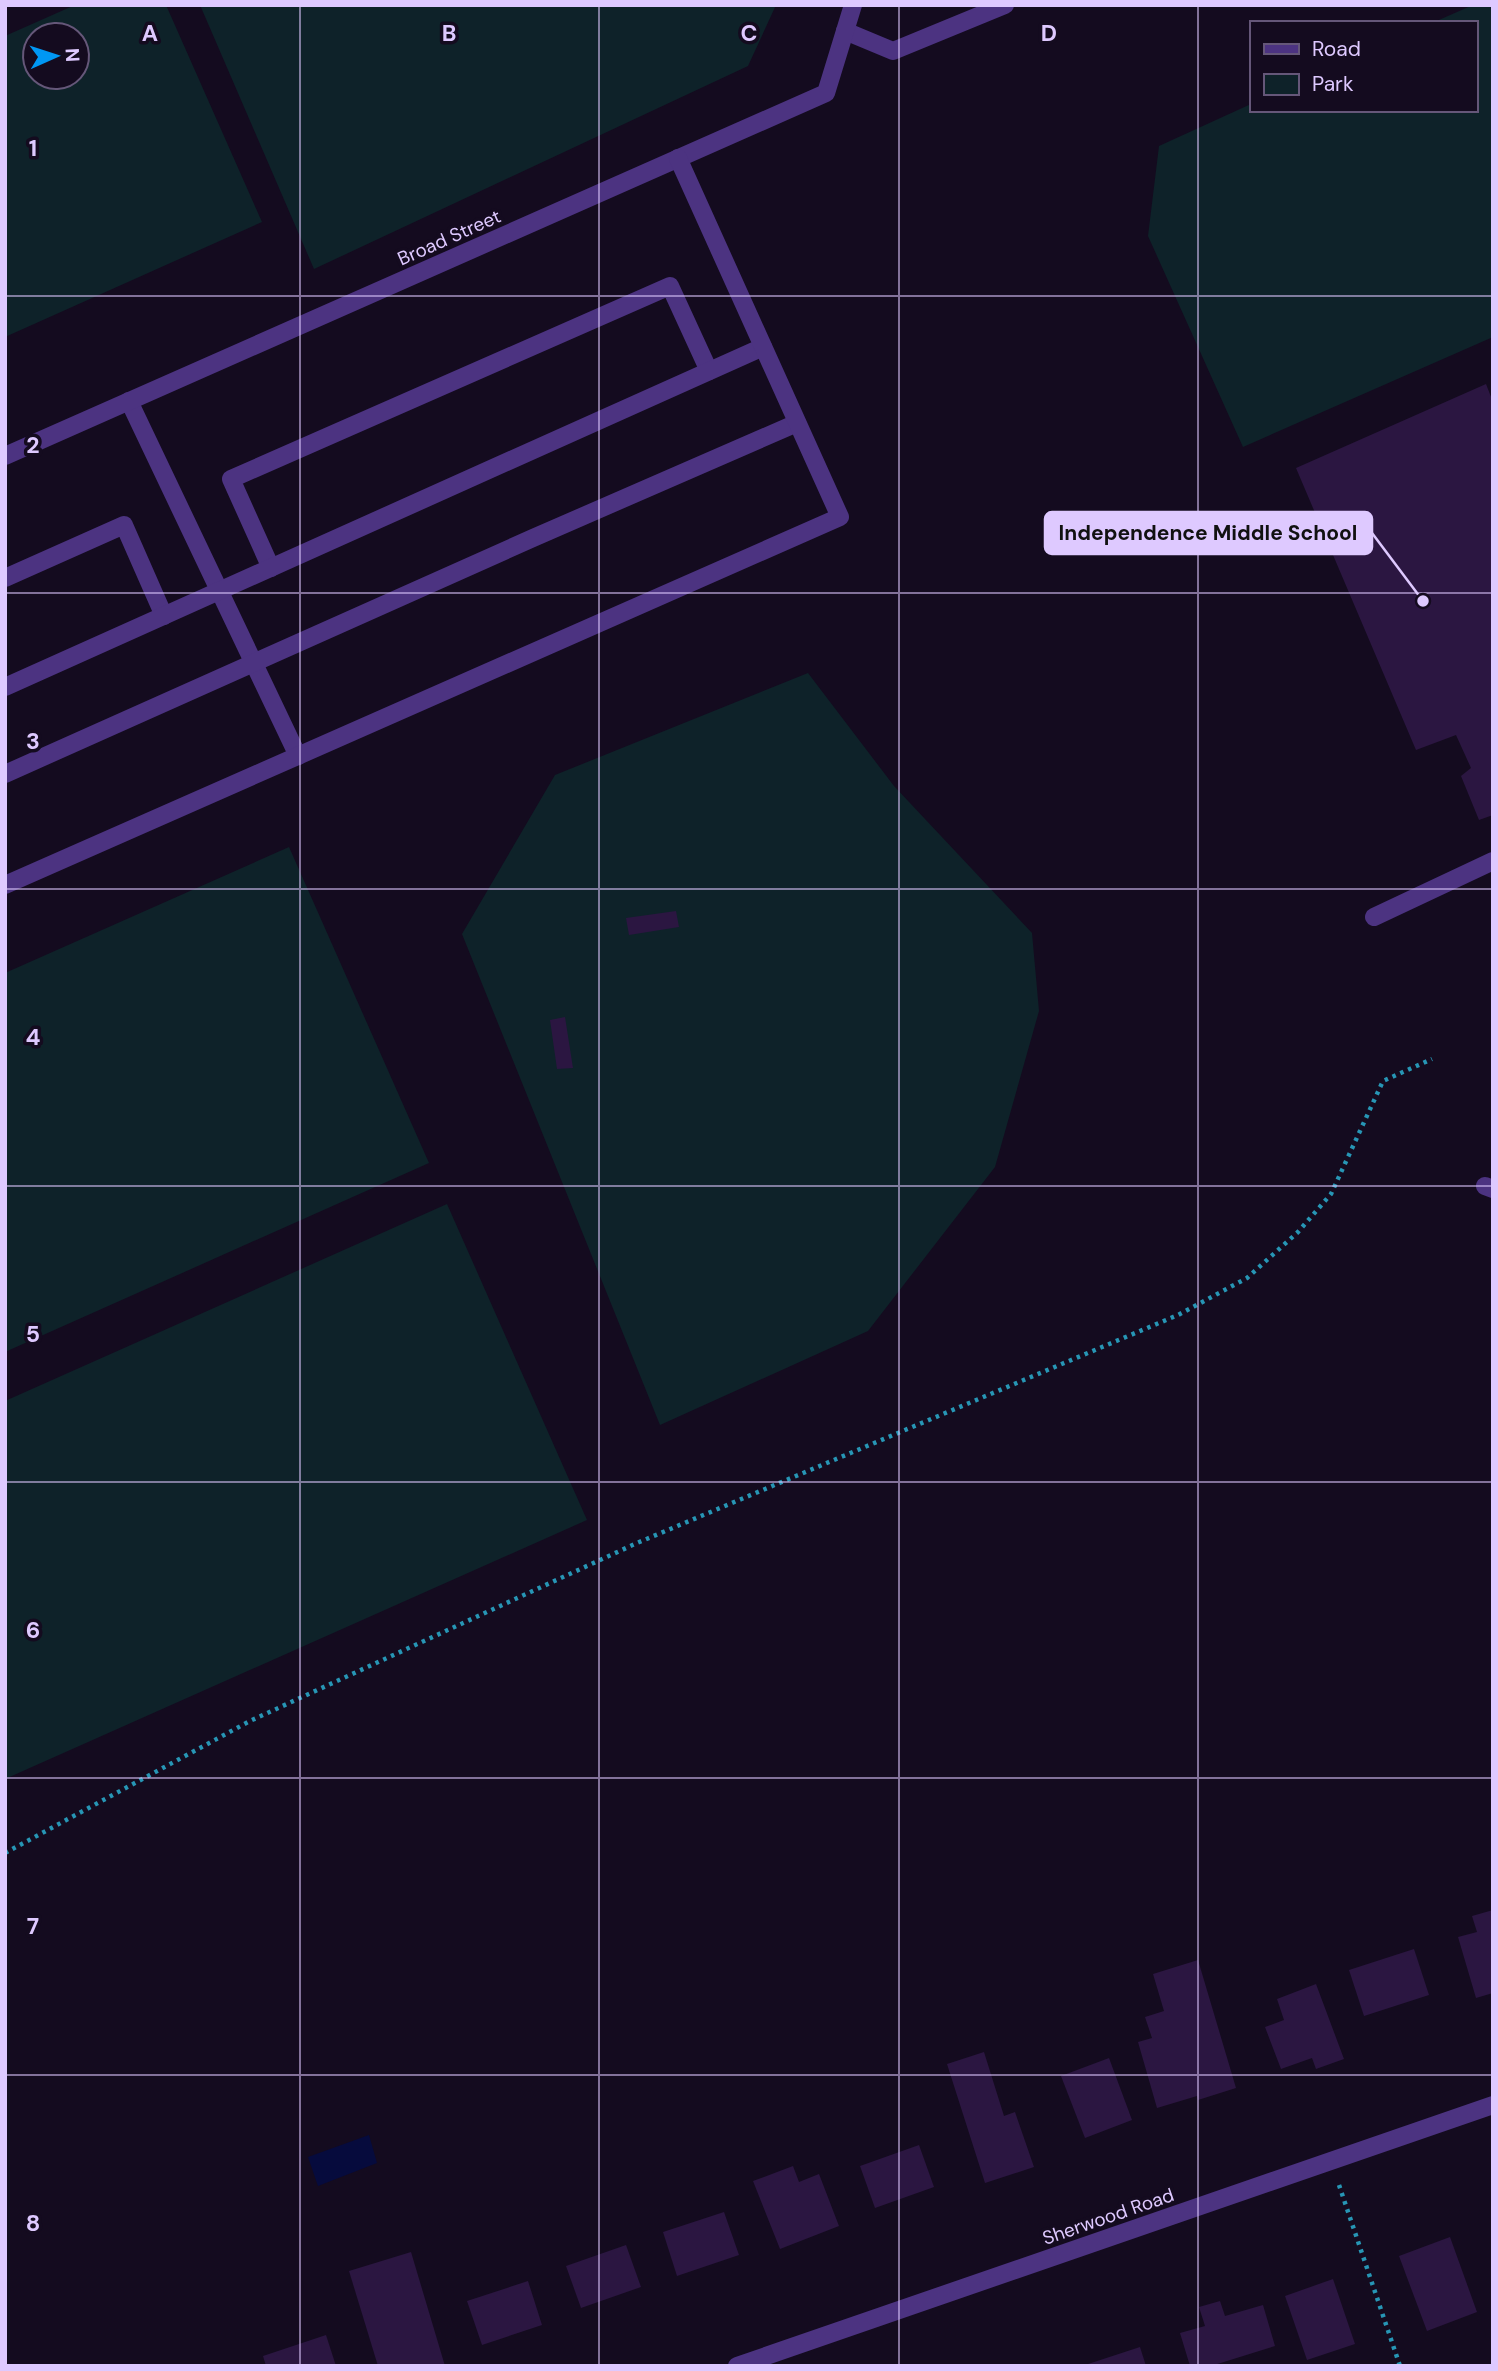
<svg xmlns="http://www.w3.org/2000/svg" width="1498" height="2371" font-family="'DM Sans',sans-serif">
	<rect width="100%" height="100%" fill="#140b1f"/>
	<g fill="#0e2229" fill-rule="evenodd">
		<path d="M 75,5 L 166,5 L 262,222 L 5,337 L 5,36 ZM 77,35 L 77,77 L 35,77 L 35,35 Z"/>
		<polygon points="200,5 776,5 748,66 314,269"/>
		<polygon points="1473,5 1493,5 1493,337 1243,447 1148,236 1159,146 1251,104 1251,110 1475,110 1475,23 1432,23"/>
		<polygon points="808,673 894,786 1032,933 1039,1011 995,1167 868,1331 660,1425 462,934 555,775"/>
		<polygon points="289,847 429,1163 5,1352 5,973"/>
		<polygon points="447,1204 587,1520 5,1779 5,1401"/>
	</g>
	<polygon fill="#060b3d" points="369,2135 377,2163 318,2186 308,2157"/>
	<g fill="#2b1641">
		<polygon points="1486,384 1493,402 1493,815 1479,820 1461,776 1471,768 1456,735 1416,750 1296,468"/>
		<polygon points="676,911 679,927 629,935 626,918"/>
		<polygon points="565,1017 573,1068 557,1069 550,1020"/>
		<polygon points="1493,1910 1493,1993 1476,1998 1458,1937 1477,1932 1472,1916"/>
		<polygon points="1414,1949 1429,1995 1364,2016 1349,1970"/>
		<polygon points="1198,1960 1236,2088 1198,2100 1197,2096 1157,2108 1138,2042 1152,2038 1145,2017 1164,2011 1153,1974"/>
		<polygon points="1316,1984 1344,2059 1316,2069 1312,2058 1281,2069 1265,2027 1284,2020 1277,1999"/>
		<polygon points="984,2052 1004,2116 1015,2112 1034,2167 985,2183 947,2064"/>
		<polygon points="1109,2058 1132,2120 1085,2138 1061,2076"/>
		<polygon points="919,2145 934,2187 875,2208 860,2166"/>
		<polygon points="793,2166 799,2182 819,2174 839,2226 780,2249 753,2181"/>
		<polygon points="724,2212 739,2255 677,2276 663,2232"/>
		<polygon points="1450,2237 1477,2312 1427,2331 1399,2256"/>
		<polygon points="626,2245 641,2287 581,2308 566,2266"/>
		<polygon points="411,2252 445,2366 378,2366 349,2271"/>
		<polygon points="1333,2279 1355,2344 1307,2360 1285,2296"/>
		<polygon points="528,2281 542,2325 482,2345 467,2301"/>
		<polygon points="1220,2301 1225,2316 1263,2305 1275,2346 1211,2366 1190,2366 1180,2333 1205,2326 1199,2307"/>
		<polygon points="326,2335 336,2366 266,2366 263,2356"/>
		<polygon points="1140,2347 1146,2366 1085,2366 1085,2365"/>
	</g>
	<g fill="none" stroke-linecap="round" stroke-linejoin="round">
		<g stroke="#2796b5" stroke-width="4.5" stroke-dasharray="3.5 5" stroke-linecap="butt">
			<polyline points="5,1853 250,1721 637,1543 1178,1315 1247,1278 1298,1232 1331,1194 1383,1081 1432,1059"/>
			<polyline points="1339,2185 1400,2366"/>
		</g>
		<g stroke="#4c3381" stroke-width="18">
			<polyline points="845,31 893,51 1005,5"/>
			<polyline points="129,401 298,756"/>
			<polyline points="5,456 826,93 853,5"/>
			<polyline points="271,568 231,479 670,286 709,371"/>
			<polyline points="5,578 124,525 164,616"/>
			<polyline points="5,687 763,347"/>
			<polyline points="5,774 533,538 797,423"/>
			<polyline points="5,885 840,517 678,158"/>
			<polyline points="1374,917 1493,861"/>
			<polyline points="1485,1186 1493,1189"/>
			<polyline points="737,2366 1493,2105"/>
		</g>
	</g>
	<path fill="none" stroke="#dec9ff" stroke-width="2" stroke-opacity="0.55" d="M 300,5 L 300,2366M 599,5 L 599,2366M 899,5 L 899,2366M 1198,5 L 1198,2366M 5,296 L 1493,296M 5,593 L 1493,593M 5,889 L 1493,889M 5,1186 L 1493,1186M 5,1482 L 1493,1482M 5,1778 L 1493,1778M 5,2075 L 1493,2075"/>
	<g text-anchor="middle" stroke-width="7" stroke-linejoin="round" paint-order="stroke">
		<g font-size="19" fill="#dec9ff" stroke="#140b1f">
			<text transform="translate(449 237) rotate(-24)" y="7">Broad Street</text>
			<text transform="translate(1108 2216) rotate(-19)" y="7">Sherwood Road</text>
		</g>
	</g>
	<g font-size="23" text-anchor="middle" font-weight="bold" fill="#dec9ff" stroke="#140b1f" stroke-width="7" stroke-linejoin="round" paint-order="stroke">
		<text x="150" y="41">A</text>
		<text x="449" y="41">B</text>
		<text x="749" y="41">C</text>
		<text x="1049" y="41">D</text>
		<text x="33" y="156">1</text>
		<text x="33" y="453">2</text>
		<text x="33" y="749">3</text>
		<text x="33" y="1045">4</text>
		<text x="33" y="1342">5</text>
		<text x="33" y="1638">6</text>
		<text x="33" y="1934">7</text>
		<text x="33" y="2231">8</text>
	</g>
	<path fill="none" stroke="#dec9ff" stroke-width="2.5" d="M1423 601L1372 533"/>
	<circle fill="#dec9ff" stroke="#140b1f" stroke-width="2.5" cx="1423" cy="601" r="7"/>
	<rect fill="#dec9ff" stroke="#dec9ff" stroke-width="2.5" x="1045" y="512" width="327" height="42" rx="7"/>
	<g font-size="21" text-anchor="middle" font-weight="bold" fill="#111">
		<text x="1208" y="540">Independence Middle School</text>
	</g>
	<rect width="1498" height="2371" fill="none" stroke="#dec9ff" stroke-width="14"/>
	<rect x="1250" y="21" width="228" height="91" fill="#140b1f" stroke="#655779" stroke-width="2"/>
	<rect x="1264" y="44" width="35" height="10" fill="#4c3381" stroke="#655779" stroke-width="2"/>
	<text x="1312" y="56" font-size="21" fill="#dec9ff">Road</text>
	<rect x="1264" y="74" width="35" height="21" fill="#0e2229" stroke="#655779" stroke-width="2"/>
	<text x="1312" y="91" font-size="21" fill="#dec9ff">Park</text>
	<g transform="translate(56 56) rotate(87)"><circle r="33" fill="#140b1f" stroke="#655779" stroke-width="2"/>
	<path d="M0-5L12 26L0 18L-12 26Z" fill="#0097f4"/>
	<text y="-10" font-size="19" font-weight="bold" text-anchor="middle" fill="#dec9ff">N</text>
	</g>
</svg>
